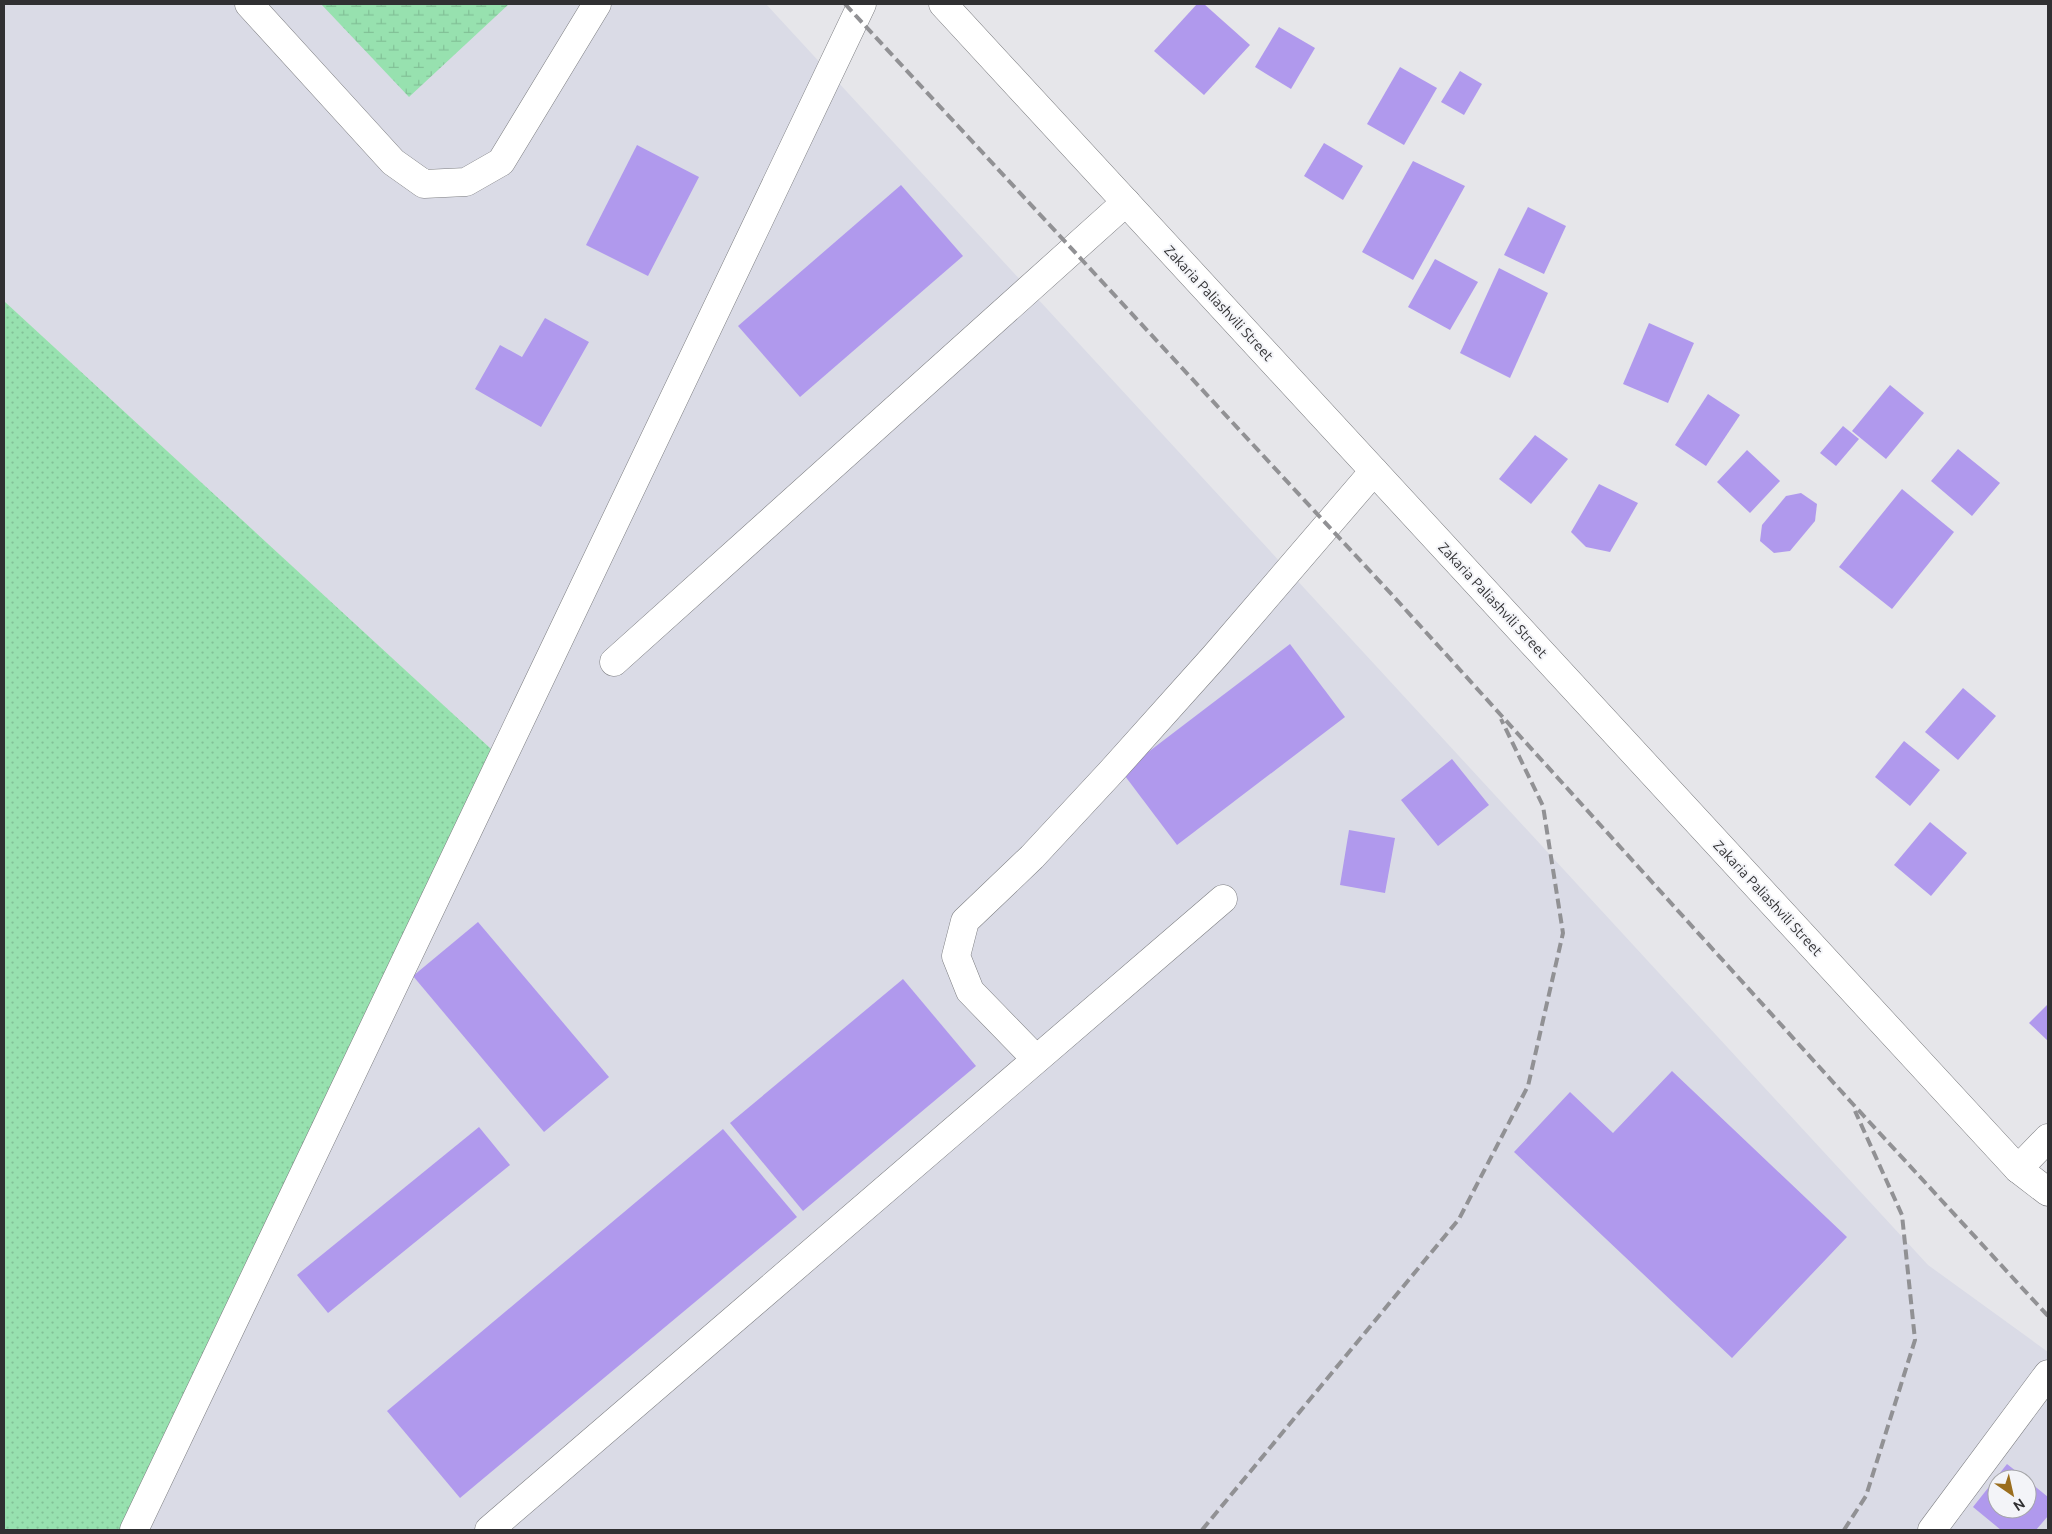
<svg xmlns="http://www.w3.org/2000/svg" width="2052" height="1534" font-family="Ubuntu,sans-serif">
	<defs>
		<pattern id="grass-dots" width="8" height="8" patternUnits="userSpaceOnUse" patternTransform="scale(1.25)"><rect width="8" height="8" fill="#97e1af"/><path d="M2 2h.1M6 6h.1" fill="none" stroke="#82c197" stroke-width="1.8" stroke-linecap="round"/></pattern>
		<pattern id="wetland-marsh" width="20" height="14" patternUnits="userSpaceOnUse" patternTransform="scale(1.25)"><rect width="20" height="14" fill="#97e1af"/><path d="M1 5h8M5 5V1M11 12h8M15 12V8" fill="none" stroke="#82c197"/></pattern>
	</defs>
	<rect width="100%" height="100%" fill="#e6e6ea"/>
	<path fill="#dadbe6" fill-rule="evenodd" d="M 4,4 L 766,4 L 1928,1265 L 2048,1352 L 2048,1530 L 134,1530 L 502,759 L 4,301 ZM 1997,1479 L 2027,1479 L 2027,1509 L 1997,1509 Z"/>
	<polygon fill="url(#grass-dots)" points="4,301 502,759 134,1530 4,1530"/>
	<polygon fill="url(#wetland-marsh)" points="321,4 509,4 409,97"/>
	<g fill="#b099ed">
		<polygon points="1197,4 1204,4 1250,45 1204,95 1154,51"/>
		<polygon points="1279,27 1315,48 1291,89 1255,67"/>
		<polygon points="1400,67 1437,88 1404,145 1367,124"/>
		<polygon points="1460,71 1482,84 1464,115 1441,102"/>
		<polygon points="1324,143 1363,166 1343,200 1304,176"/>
		<polygon points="637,145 699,177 648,276 586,245"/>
		<polygon points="1413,161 1465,186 1413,280 1362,252"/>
		<polygon points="901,185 963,256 800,397 738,326"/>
		<polygon points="1528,207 1566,226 1544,274 1504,255"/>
		<polygon points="1435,259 1478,282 1450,330 1408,307"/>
		<polygon points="1499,268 1548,293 1510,378 1460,353"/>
		<polygon points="545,318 589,342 541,427 475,389 500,345 522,357"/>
		<polygon points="1649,323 1694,343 1668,403 1623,384"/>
		<polygon points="1890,385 1924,413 1886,459 1852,431"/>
		<polygon points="1708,394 1740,415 1706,466 1675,445"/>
		<polygon points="1843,426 1859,439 1836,466 1820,453"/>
		<polygon points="1535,435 1568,459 1531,504 1499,479"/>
		<polygon points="1958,449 2000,483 1972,516 1931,481"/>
		<polygon points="1747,450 1780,481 1750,513 1717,482"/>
		<polygon points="1599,484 1638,503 1610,552 1586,547 1571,532"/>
		<polygon points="1902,489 1954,532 1892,609 1839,567"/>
		<polygon points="1801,493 1817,504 1815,521 1790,551 1774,553 1760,541 1762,525 1786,496"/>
		<polygon points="1290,644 1345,717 1177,845 1122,772"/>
		<polygon points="1963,688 1996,716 1958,760 1925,732"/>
		<polygon points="1904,741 1940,770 1910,806 1875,777"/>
		<polygon points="1452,759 1489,805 1438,846 1401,800"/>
		<polygon points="1930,822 1967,853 1931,896 1894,865"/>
		<polygon points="1349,830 1395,838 1385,893 1340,885"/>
		<polygon points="478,922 609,1077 544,1132 413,976"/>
		<polygon points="903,979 976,1066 803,1211 730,1123"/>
		<polygon points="2048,1004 2048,1041 2029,1023"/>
		<polygon points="1672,1071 1847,1237 1732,1358 1514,1152 1570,1092 1613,1133"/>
		<polygon points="479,1127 510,1165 328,1313 297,1275"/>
		<polygon points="723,1129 797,1217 460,1498 387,1411"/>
		<polygon points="2007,1464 2026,1479 1997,1479 1997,1509 2027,1509 2027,1480 2048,1497 2048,1516 2036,1530 2001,1530 1973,1507"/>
	</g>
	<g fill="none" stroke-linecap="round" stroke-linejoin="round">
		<g stroke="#7c7d80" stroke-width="29">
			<g id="minor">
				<polyline points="249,4 393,162 424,184 466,182 501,162 597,4"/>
				<polyline points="943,4 2018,1169 2048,1192"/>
				<polyline points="614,662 1126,202"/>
				<polyline points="1036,1059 970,991 956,956 965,921 1032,857 1111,772 1215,656 1374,471"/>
				<polyline points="2018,1169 2048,1138"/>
				<polyline points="134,1530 862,4"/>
				<polyline points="489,1530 1223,899"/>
				<polyline points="1932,1530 2048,1374"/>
			</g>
		</g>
		<use href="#minor" stroke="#fff" stroke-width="28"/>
		<g stroke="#919194" stroke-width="4" stroke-dasharray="10 5" stroke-linecap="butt">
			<polyline points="845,4 1395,598 1851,1102 2048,1316"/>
			<polyline points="1202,1530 1459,1219 1528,1086 1563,933 1543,806 1501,719"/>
			<polyline points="1844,1530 1866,1496 1915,1340 1902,1215 1855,1111"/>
		</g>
	</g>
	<g text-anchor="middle" stroke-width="4" stroke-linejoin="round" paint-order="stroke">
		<g font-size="14" fill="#303032" stroke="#f3f4f8">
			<text transform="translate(1219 303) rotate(47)" y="5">Zakaria Paliashvili Street</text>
			<text transform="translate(1493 600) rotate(47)" y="5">Zakaria Paliashvili Street</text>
			<text transform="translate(1768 898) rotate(47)" y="5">Zakaria Paliashvili Street</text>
		</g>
	</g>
	<rect width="2052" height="1534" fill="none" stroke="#303032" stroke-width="10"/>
	<g transform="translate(2012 1494) rotate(146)"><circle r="24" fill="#f3f4f8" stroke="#a5a6a9"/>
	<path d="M0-4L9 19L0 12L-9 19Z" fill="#9b6e1e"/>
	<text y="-8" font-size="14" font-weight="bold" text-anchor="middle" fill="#303032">N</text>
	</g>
</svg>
